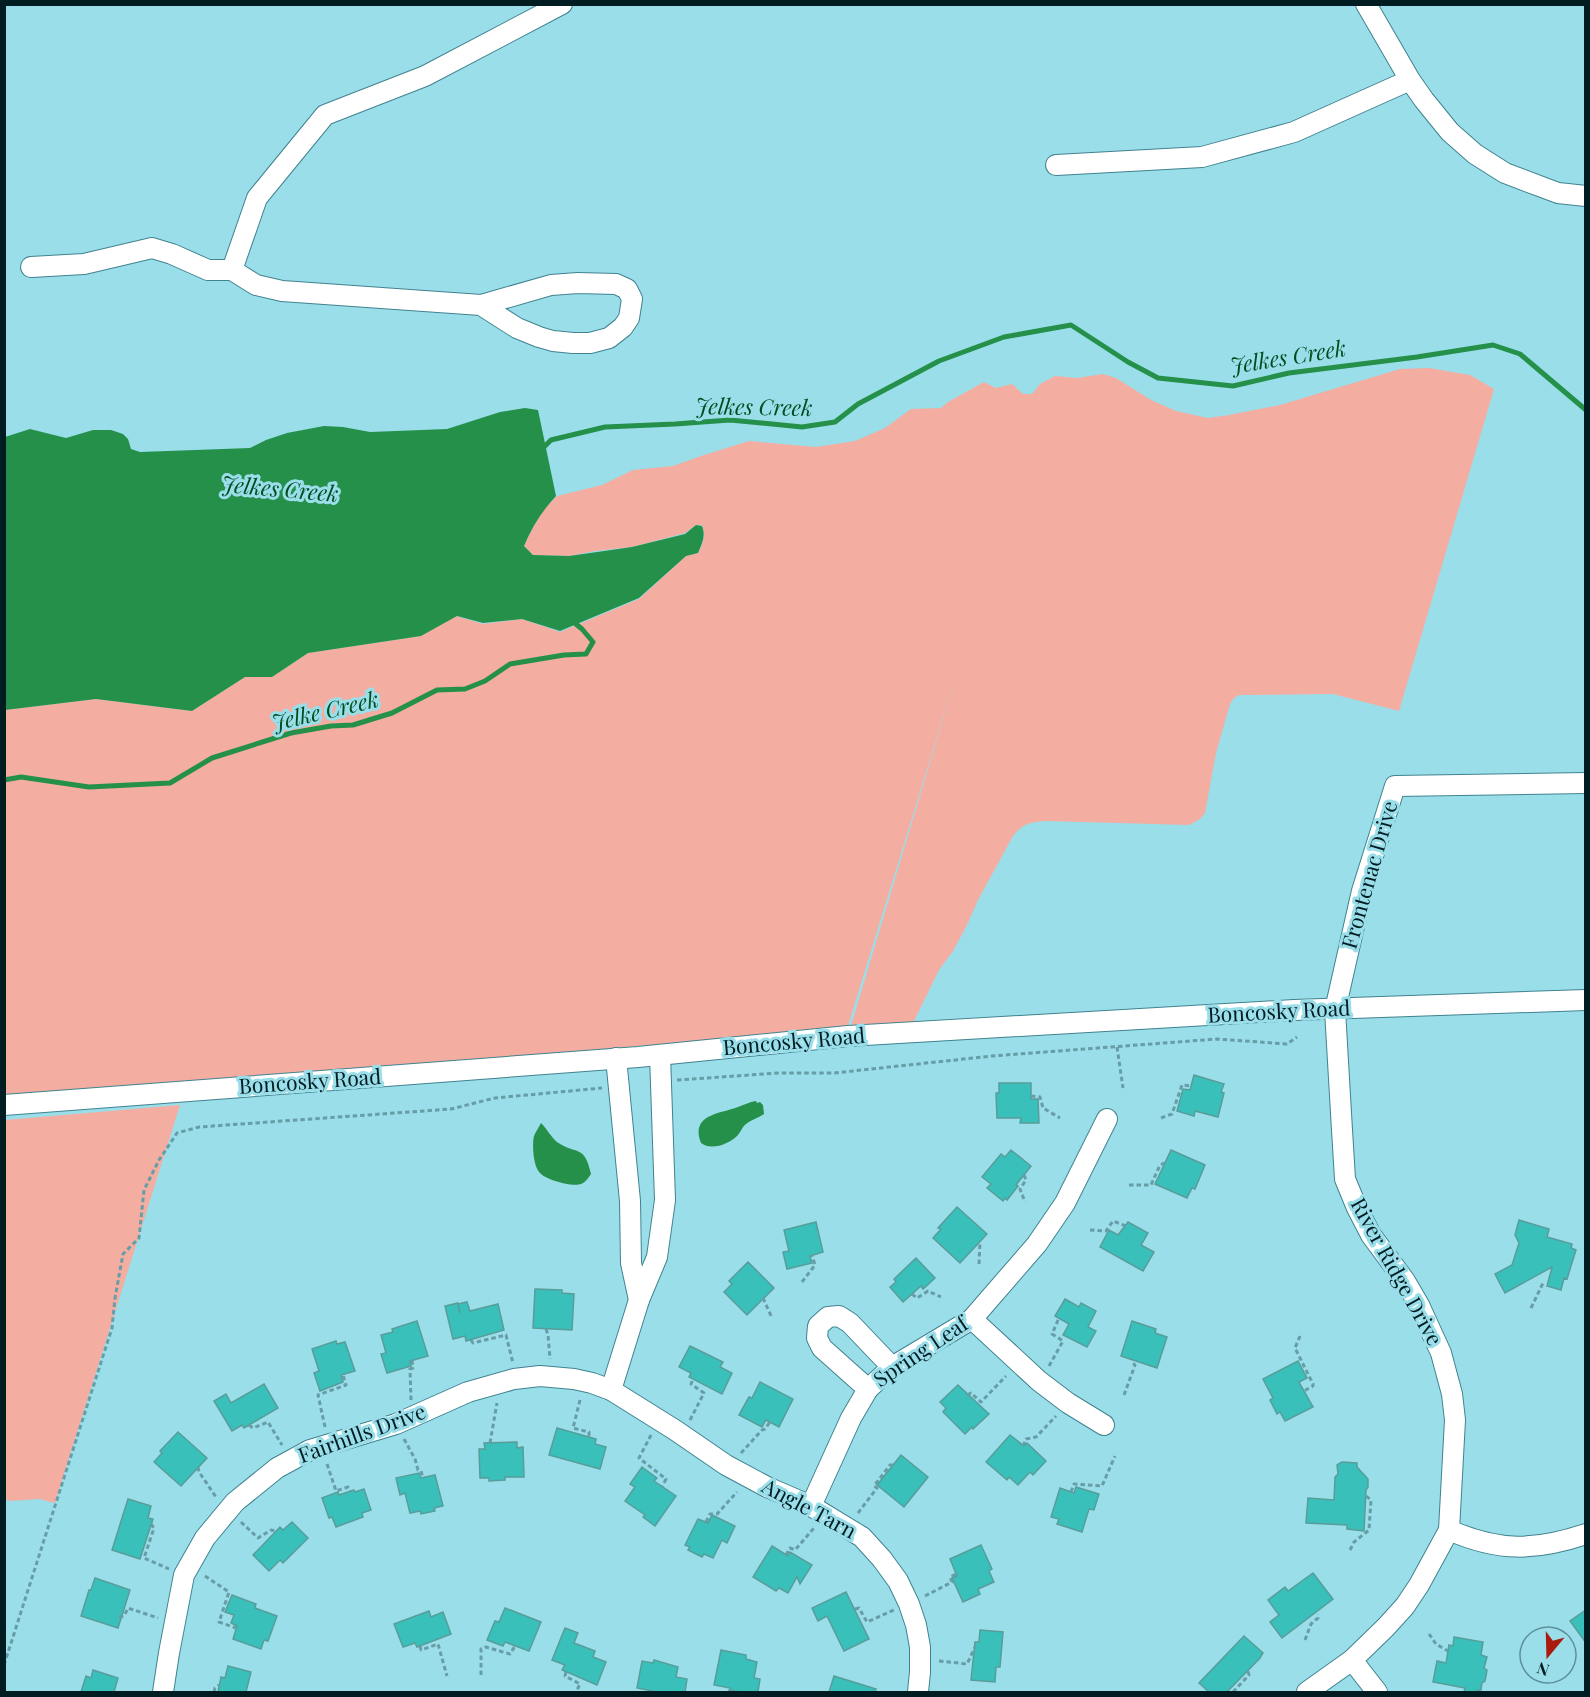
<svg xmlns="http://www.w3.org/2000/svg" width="1590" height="1697" font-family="'Playfair Display',serif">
	<rect width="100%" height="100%" fill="#9adeea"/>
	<g fill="#f4ada1">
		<path d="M 1429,368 L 1470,375 L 1494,389 L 1399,711 L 1333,694 L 1239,695 L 1234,698 L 1230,704 L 1216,753 L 1205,813 L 1200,819 L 1189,825 L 1047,821 C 1031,822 1023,823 1013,836 L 978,900 L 967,925 L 953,951 L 939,970 L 913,1023 L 850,1029 L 957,672 L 847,1029 L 188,1083 L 5,1097 L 4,710 L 96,699 L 192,711 L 245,677 L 272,677 L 308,653 L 421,636 L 456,616 L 483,624 L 522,619 L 560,632 L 639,599 L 686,556 L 698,553 C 703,544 706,536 702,525 L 696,525 L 685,533 L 632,547 L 595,551 L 569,556 L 533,555 L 524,546 L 532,529 L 544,509 L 557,496 L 602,485 L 633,470 L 673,466 L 704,455 L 749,441 L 816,447 L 855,441 L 885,428 L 911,409 L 941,408 L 948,402 L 984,382 L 996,388 L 1012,384 L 1023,394 L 1032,394 L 1040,384 L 1055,376 L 1077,378 L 1103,374 L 1116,378 L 1151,400 L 1176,411 L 1208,418 L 1229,415 L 1280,405 L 1400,369 Z"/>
		<polygon points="180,1105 55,1503 39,1499 10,1501 5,1499 5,1120"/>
	</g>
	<g fill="#25904a">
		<path d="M 525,408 L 538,410 L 556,496 C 542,511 532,527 524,546 L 533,555 L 569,556 L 632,547 L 685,534 L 696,525 L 702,526 C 706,536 702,544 698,553 L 686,556 L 639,598 L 560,631 L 522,619 L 483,623 L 457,616 L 421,636 L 308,653 L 272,677 L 245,677 L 192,711 L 96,699 L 5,710 L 5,437 L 30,429 L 66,438 L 93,430 L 111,430 L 123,434 L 128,439 L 131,449 L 140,452 L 250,448 L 266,440 L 287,433 L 324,426 L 343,427 L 370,432 L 447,429 L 500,412 Z"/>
		<path d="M 756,1101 L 757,1103 L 760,1102 L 763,1105 L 764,1114 C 758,1118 751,1120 746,1124 C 742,1127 741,1132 737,1136 C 729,1144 711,1151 701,1143 C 690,1114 720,1114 738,1107 C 744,1105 749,1102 756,1101 Z"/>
		<path d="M 541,1123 C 547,1129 551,1137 557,1142 C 577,1156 584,1143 591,1174 C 588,1178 586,1182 581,1184 C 572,1187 546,1180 540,1173 C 533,1166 532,1144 534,1136 C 536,1131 539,1127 541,1123 Z"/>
	</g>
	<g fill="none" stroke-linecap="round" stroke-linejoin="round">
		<g stroke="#25904a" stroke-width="5">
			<polyline points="541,450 551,440 605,427 675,424 730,420 802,427 835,422 858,404 939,361 1004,337 1071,325 1128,362 1158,378 1233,386 1289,373 1417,357 1493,345 1520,354 1586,410"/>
			<polyline points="4,780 21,777 89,787 170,783 212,758 291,733 331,726 353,725 392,713 437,690 465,689 485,681 510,664 564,655 586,654 593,642 582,629 571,620"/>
		</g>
	</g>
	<g fill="#39c0ba" stroke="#589d99" stroke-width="1.5">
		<polygon points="1194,1075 1224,1084 1221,1092 1224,1093 1218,1117 1195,1111 1194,1116 1177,1111 1183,1089 1190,1090"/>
		<polygon points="999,1083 1031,1083 1031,1099 1038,1099 1039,1123 1020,1123 1021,1118 997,1118 996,1093 999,1093"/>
		<polygon points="1011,1150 1031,1166 1016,1185 1018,1186 1007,1200 1005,1198 1003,1201 987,1188 991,1184 982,1177 1001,1154 1005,1157"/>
		<polygon points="1171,1150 1205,1165 1195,1189 1192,1188 1187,1198 1155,1184"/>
		<polygon points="957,1207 987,1234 960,1263 933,1238 941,1229 938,1228"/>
		<polygon points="1519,1220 1549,1229 1547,1237 1572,1244 1571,1248 1576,1250 1567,1279 1564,1278 1561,1290 1547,1286 1552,1267 1505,1293 1495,1274 1512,1265 1519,1243 1515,1235"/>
		<polygon points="816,1222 823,1252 810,1256 812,1263 787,1269 783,1252 789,1251 784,1230"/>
		<polygon points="1128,1222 1148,1233 1141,1245 1154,1252 1143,1271 1100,1247 1109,1230 1118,1235"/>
		<polygon points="916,1258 935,1278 923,1289 921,1286 903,1302 890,1287 896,1282 894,1279"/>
		<polygon points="748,1262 774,1288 747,1315 724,1292 732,1284 729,1281"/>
		<polygon points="535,1289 562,1290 562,1293 574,1294 572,1330 533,1328"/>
		<polygon points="1065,1299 1079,1307 1081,1303 1096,1311 1088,1327 1096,1331 1087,1347 1063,1335 1069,1324 1055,1316"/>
		<polygon points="467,1302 470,1311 498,1304 504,1330 466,1341 465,1336 453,1339 445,1306 458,1303 460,1313 458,1304"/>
		<polygon points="417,1321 428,1356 410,1361 411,1366 387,1373 381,1354 386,1353 381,1335 393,1332 392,1329"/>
		<polygon points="1132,1321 1156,1329 1155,1333 1167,1337 1157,1368 1121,1356"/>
		<polygon points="336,1341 337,1344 345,1342 355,1371 341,1375 343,1382 320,1391 314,1373 319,1371 312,1349"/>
		<polygon points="690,1346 723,1362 720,1367 732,1373 722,1394 689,1377 691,1373 679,1367"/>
		<polygon points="1298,1361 1307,1378 1299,1382 1313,1407 1285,1421 1280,1412 1277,1414 1270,1400 1273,1398 1263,1379"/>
		<polygon points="760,1382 793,1399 779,1427 766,1420 762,1427 739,1415 749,1397 752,1398"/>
		<polygon points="264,1384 278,1408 244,1428 242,1425 232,1431 214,1401 226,1394 231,1403"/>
		<polygon points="958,1385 989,1414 973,1429 972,1427 965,1434 943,1412 946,1408 940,1402"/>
		<polygon points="557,1428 596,1439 595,1444 606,1447 600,1469 549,1455"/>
		<polygon points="178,1432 207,1458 181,1486 154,1462 162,1453 160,1451"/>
		<polygon points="1010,1435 1024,1446 1027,1443 1046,1461 1033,1475 1030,1472 1018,1485 1009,1477 1007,1480 986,1462"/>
		<polygon points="517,1442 517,1448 523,1447 524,1477 505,1477 505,1480 489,1481 489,1478 480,1478 479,1449 485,1449 484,1443"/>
		<polygon points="901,1455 928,1477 904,1507 877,1485"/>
		<polygon points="1342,1462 1357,1463 1357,1467 1368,1479 1368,1487 1366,1490 1364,1531 1347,1529 1347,1525 1306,1523 1308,1498 1334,1500 1335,1477 1338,1474 1337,1465"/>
		<polygon points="642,1467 657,1478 654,1481 676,1496 655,1526 643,1517 645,1515 625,1501 635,1487 630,1484"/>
		<polygon points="419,1473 421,1478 435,1475 443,1506 434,1508 435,1511 421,1514 420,1511 410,1513 405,1493 400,1495 396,1478"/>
		<polygon points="1076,1487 1099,1494 1094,1510 1089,1509 1082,1532 1057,1524 1059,1519 1051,1517 1060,1488 1074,1493"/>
		<polygon points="364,1489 371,1510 362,1513 363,1517 336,1527 332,1517 329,1518 322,1498 338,1492 339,1495 354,1490 355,1492"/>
		<polygon points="128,1499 151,1506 148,1518 153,1519 140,1559 112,1550"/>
		<polygon points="712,1515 735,1526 727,1543 722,1540 713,1558 704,1554 702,1557 688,1550 690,1547 685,1545 698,1519 708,1523"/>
		<polygon points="292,1522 308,1538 283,1563 280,1560 269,1571 253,1555 280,1527 283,1530"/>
		<polygon points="981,1545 992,1569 989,1571 994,1582 978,1589 980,1594 963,1602 952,1578 957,1576 950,1559"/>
		<polygon points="772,1546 788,1556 790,1552 812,1565 800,1584 797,1577 788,1593 779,1588 776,1591 753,1577"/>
		<polygon points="1313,1573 1333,1599 1282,1638 1270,1622 1279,1615 1268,1600 1285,1587 1288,1591"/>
		<polygon points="95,1578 130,1590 118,1628 81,1616 89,1590 91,1590"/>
		<polygon points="846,1592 869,1639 844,1651 827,1616 818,1621 812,1608"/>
		<polygon points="232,1595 256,1604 255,1608 277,1616 268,1641 264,1640 261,1649 233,1639 237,1626 231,1623 234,1615 225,1612"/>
		<polygon points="505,1608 541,1622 529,1651 505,1642 503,1646 487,1640 495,1621 499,1622"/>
		<polygon points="1586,1610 1586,1643 1570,1621"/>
		<polygon points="429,1611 431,1617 443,1612 451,1634 417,1647 415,1643 403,1647 394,1624"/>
		<polygon points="565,1628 578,1633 574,1643 595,1651 593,1657 606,1662 597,1685 562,1670 565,1665 552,1660"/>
		<polygon points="980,1630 1003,1632 1000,1667 996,1667 995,1682 971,1680 975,1642 979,1642"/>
		<polygon points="1244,1636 1263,1653 1260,1658 1227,1692 1209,1692 1199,1683"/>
		<polygon points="1454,1637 1483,1642 1481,1655 1487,1657 1484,1668 1487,1670 1485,1681 1482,1683 1481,1690 1478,1690 1478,1692 1464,1692 1465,1688 1433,1682 1437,1661 1446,1663 1449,1645 1453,1646"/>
		<polygon points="721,1650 746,1655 746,1659 757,1662 754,1678 760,1679 758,1692 741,1692 730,1690 730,1688 714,1685"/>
		<polygon points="654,1660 678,1667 676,1677 687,1679 685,1692 657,1692 637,1688 642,1661 653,1663"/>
		<polygon points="228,1666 251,1672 246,1692 218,1692 221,1677 225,1678"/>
		<polygon points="93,1670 118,1678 114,1692 81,1692 86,1676 91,1678"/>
		<polygon points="834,1676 876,1689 875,1692 829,1692"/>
	</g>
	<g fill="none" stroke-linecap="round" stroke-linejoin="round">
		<g stroke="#40838f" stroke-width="22">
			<g id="minor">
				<polyline points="1366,4 1410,80 1424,100 1450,132 1475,154 1505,173 1542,187 1558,193 1586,196"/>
				<polyline points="1056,165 1202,157 1294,132 1410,80"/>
				<polyline points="31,267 84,264 152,248 172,254 208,270 232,270 256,285 282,291 481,305 517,328 539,337 553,341 573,343 590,343 609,338 623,327 629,318 632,299 627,289 616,284 578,283 551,285 481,305"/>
				<polyline points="232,270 257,198 325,115 425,76 562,4"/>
				<polyline points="616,1058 630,1201 631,1263 639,1300"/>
				<polyline points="4,1105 638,1057 848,1036 1294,1010 1586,1000"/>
				<polyline points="972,1319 1039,1381 1068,1403 1104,1425"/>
				<polyline points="868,1389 822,1348 817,1338 818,1326 828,1317 839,1316 850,1323 892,1367"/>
				<polyline points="611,1390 639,1300 657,1257 665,1200 660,1055"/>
				<polyline points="811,1506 851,1418 868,1389 892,1367 972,1319 1037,1244 1065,1203 1107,1119"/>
				<path d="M 1449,1530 C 1499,1552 1535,1551 1586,1534"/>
				<polyline points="1352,1660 1377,1692"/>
				<polyline points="163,1692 169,1653 184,1575 205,1538 235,1502 277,1468 310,1450 396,1424 468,1392 514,1379 540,1376 574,1379 592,1383 611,1390 675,1430 726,1465 767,1487 811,1506 862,1537 882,1559 898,1581 909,1604 916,1625 920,1647 920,1672 918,1692"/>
				<polyline points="1307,1692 1352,1660 1386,1627 1405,1606 1419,1585 1449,1530 1455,1420 1452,1394 1441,1353 1419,1305 1405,1281 1371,1235 1357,1208 1345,1179 1342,1130 1335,1010 1362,891 1395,786 1586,783"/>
			</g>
		</g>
		<g stroke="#679da7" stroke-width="3" stroke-dasharray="4.5 3" stroke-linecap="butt">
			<polyline points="1117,1047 1123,1088"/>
			<polyline points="677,1080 779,1073 834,1073 992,1056 1217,1039 1287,1044 1297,1037"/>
			<polyline points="1031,1096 1040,1097 1043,1108 1060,1118"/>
			<polyline points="1161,1118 1172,1114 1182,1085 1191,1086"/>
			<polyline points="1024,1175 1026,1180 1020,1189 1025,1202"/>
			<polyline points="1129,1185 1151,1185 1160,1165 1165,1163"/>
			<polyline points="1090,1230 1106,1231 1113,1221 1126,1226"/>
			<polyline points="979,1264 980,1242"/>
			<polyline points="802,1282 815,1265 812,1255"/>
			<polyline points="912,1294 917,1298 928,1291 941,1297"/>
			<polyline points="763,1298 772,1318"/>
			<polyline points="1531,1308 1544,1281"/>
			<polyline points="546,1329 548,1335 550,1359"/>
			<polyline points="1300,1336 1295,1348 1313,1384 1313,1386 1304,1391"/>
			<polyline points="471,1340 473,1343 506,1335 513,1363"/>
			<polyline points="1049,1366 1063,1341 1052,1334 1059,1318"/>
			<polyline points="967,1395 971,1393 981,1402 1006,1376"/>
			<polyline points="1124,1395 1135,1365 1133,1363 1133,1360"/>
			<polyline points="411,1400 410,1369 413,1368 412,1360"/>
			<polyline points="580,1400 573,1428 589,1432 589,1438"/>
			<polyline points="690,1420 704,1393 691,1384 693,1379"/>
			<polyline points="249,1425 253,1428 268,1422 282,1445"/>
			<polyline points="325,1427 318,1395 346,1385 343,1375"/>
			<polyline points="651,1435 639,1458 666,1479 662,1487"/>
			<polyline points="404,1439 415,1459 418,1470 421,1471 423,1478"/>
			<polyline points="490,1443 497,1403"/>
			<polyline points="1023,1446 1026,1439 1036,1437 1056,1416"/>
			<polyline points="741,1453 762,1430 765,1429 770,1422"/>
			<polyline points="327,1464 336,1491 348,1487 350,1491"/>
			<polyline points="198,1467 199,1472 216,1497"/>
			<polyline points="1071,1492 1074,1484 1102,1486 1115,1456"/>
			<polyline points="858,1513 877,1488 874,1486 890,1465 893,1465"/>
			<polyline points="241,1522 258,1538 271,1530 276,1531"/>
			<polyline points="706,1522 710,1514 717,1514 737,1492"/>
			<polyline points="151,1524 154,1528 144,1558 169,1569"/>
			<polyline points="1350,1550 1354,1542 1369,1530 1371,1500 1366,1496"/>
			<polyline points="786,1555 790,1548 795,1550 814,1528"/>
			<polyline points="205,1576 229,1592 219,1622 236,1628"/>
			<polyline points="925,1596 952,1582 950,1577 956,1574"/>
			<polyline points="855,1609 859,1608 867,1622 894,1610"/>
			<polyline points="119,1617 124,1616 128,1608 158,1618"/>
			<polyline points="1429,1634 1436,1644 1448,1651"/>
			<polyline points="1305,1640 1311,1624 1318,1618 1318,1614"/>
			<polyline points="420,1646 421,1650 438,1644 447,1676"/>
			<polyline points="939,1661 967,1664 975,1647"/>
			<polyline points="4,1665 112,1328 115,1298 123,1254 139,1238 144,1190 159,1160 177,1133 199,1127 451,1109 495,1098 602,1088"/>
			<polyline points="566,1672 565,1676 580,1684 576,1692"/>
			<polyline points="481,1675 481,1649 486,1647 510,1654 515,1646"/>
			<polyline points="214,1692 215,1688 219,1685"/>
			<polyline points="649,1692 649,1691"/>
			<polyline points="729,1692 730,1690"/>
			<polyline points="1233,1692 1249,1675 1248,1671"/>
		</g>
		<use href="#minor" stroke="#fff" stroke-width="20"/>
	</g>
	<g text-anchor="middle" stroke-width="6" stroke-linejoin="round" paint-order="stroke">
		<g font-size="21" fill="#011d22" stroke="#9adeea">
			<text transform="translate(1370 875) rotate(-74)" y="7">Frontenac Drive</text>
			<text transform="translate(1279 1012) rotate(-3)" y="7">Boncosky Road</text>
			<text transform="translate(794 1042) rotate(-5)" y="7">Boncosky Road</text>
			<text transform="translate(310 1082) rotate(-4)" y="7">Boncosky Road</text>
			<text transform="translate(1396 1272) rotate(61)" y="7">River Ridge Drive</text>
			<text transform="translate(921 1352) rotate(-34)" y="7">Spring Leaf</text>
			<text transform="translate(362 1434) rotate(-20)" y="7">Fairhills Drive</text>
			<text transform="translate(809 1509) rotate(28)" y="7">Angle Tarn</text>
		</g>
		<g font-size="22" font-style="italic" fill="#004e20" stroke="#9adeea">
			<text transform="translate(1288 357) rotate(-9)" y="8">Jelkes Creek</text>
			<text transform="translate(754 407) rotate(1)" y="8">Jelkes Creek</text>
			<text transform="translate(280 489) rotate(5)" y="8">Jelkes Creek</text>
			<text transform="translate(325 711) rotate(-13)" y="8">Jelke Creek</text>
		</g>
	</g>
	<rect width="1590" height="1697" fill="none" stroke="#011d22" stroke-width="12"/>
	<g transform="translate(1548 1655) rotate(199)"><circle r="28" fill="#9adeea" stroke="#5d919a" stroke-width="1.5"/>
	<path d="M0-4.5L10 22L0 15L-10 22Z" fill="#ab1b0d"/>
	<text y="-9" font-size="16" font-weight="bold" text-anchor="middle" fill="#011d22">N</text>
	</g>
</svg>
